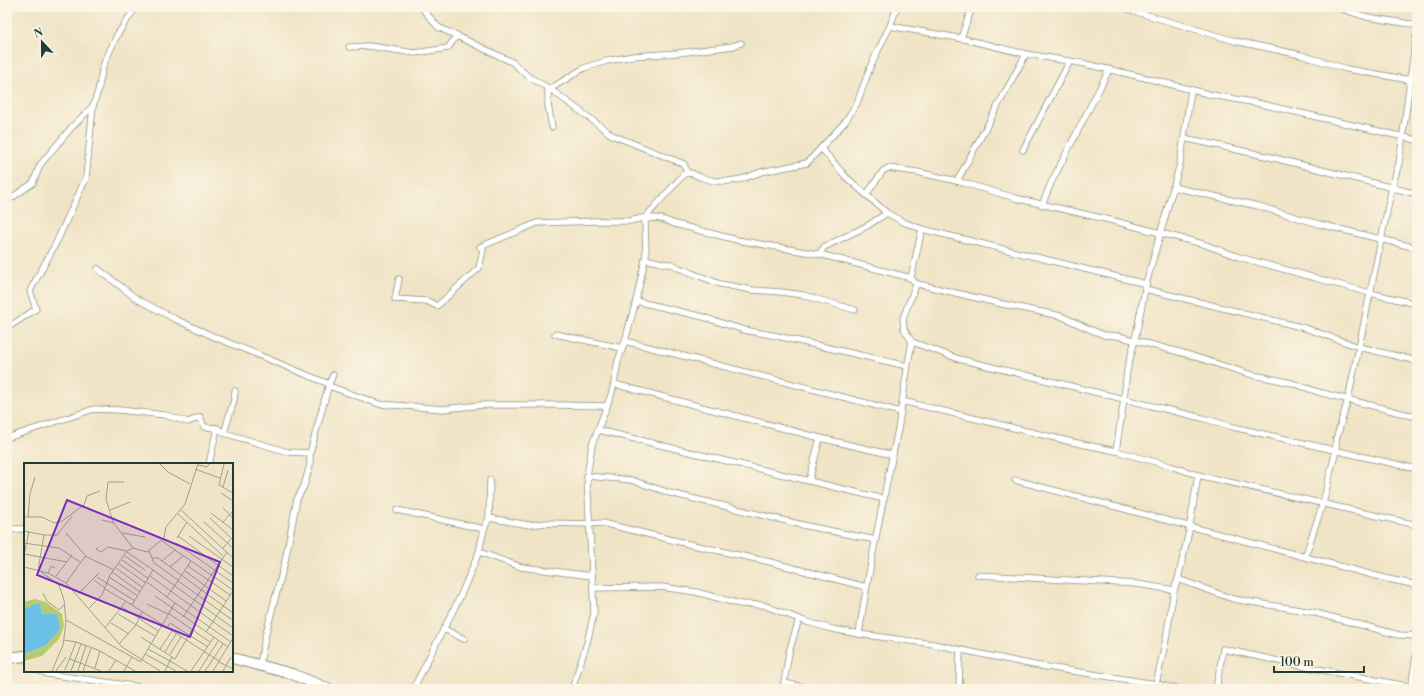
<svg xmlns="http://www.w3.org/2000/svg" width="1424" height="696" font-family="'Libre Bodoni',serif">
	<rect width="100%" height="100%" fill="#fcf5e5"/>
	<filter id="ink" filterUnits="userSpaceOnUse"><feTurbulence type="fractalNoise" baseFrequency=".025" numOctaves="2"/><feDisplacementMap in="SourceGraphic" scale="8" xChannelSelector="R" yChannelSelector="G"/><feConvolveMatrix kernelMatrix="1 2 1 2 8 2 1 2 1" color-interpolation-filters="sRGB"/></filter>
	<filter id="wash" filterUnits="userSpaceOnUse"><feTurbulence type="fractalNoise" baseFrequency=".012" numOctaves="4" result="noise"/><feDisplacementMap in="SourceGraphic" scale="16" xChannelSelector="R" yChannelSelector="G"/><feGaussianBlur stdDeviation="0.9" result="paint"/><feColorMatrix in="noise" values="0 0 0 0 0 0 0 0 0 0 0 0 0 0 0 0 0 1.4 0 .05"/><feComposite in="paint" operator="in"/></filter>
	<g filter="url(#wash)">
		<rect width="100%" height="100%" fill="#f0e4c6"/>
	</g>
	<g filter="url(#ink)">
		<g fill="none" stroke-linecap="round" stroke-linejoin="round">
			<g stroke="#88907d" stroke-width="7">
				<g id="street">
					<polyline points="421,7 438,27 512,62 529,77 550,89 591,119 612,135 684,164 687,173"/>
					<polyline points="1120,7 1235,41 1301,55 1347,69 1410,80 1417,82"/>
					<polyline points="1335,7 1367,17 1417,25"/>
					<polyline points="890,26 964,39 1026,54 1081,63 1150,79 1212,95 1257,103 1417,140"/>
					<polyline points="961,38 972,7"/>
					<polyline points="349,47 369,46 415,53 448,48 457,35"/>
					<polyline points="548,88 548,105 552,127"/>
					<polyline points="550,89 584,68 607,61 633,56 678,53 733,46 741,43"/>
					<polyline points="1184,138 1270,157 1417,194"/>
					<polyline points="821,148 846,177 887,213 903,222 922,229 1146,284"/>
					<polyline points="1023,150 1070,61"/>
					<polyline points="957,181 1026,54"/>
					<polyline points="1173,187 1258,206 1319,224 1417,248"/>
					<polyline points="866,195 883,171 888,168 917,172 957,181 1019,199 1110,220 1203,244 1239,257 1370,293 1417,304"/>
					<polyline points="7,201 33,183 40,165 71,128 93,106 98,91 103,66 117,35 136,7"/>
					<polyline points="1042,205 1051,183 1109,70"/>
					<polyline points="646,219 654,218 662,219 675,224 737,240 823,255 911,278 917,285"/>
					<polyline points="819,254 824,247 867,226 887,213"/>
					<polyline points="645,259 667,264 672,264 679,268 720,284 752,290 781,292 803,295 855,310"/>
					<polyline points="98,269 137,299 175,319 217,338 329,384"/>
					<polyline points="911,278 922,229"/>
					<polyline points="399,279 395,299 427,301 437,306 479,268 483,250 480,247 537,223 596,221 630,221 647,217"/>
					<polyline points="1145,289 1305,328 1359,347 1417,361"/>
					<polyline points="636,301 703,317 744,330 777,336 907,366"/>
					<polyline points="7,328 36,309 30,291 56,243 86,178 93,106"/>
					<polyline points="555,334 622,348"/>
					<polyline points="625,341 901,412"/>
					<polyline points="912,342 959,359 1202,418 1233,427 1417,469"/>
					<polyline points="614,384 820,438 893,455"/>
					<polyline points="329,386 379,404 443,409 482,405 556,405 607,406"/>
					<polyline points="902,401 1072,442 1116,451 1170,466 1198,475 1189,531 1178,579 1174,590 1166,639 1155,689"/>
					<polyline points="598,430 884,499"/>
					<polyline points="224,433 234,400 235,391"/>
					<polyline points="7,438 94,409 119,410 165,415 188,422 200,417 204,427 217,428 224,433 288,452 310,453"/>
					<polyline points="1116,451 1124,399 1127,370 1135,340 1146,284 1180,164 1191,90"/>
					<polyline points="209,464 217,428"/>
					<polyline points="1198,475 1417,525"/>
					<polyline points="587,476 631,480 670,493 807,526 876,540"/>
					<polyline points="1015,480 1305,557 1388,579 1417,585"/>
					<polyline points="809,481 820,438"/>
					<polyline points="397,510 484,529"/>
					<polyline points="489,518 529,525 547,523 590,524 602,523 693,545 770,562 866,587"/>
					<polyline points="7,529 25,529"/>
					<polyline points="479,552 521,567 592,576"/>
					<polyline points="1305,557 1323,503 1330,474 1336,450 1336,440 1348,399 1359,347 1392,187 1399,163 1401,149 1417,28"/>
					<polyline points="978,575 1137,584 1174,590"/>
					<polyline points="1178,579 1233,599 1312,612 1399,635 1417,636"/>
					<polyline points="593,588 661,587 696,592 740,604 763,605 807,622 832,629 859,634"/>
					<polyline points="444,629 464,639"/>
					<polyline points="260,664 265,637 285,561 297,499 304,486 310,465 310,453 329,384 333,375"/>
					<polyline points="40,671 47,674 155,689"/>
					<polyline points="784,683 813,689"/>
					<polyline points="413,689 460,597 479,552 484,529 489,518 490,480"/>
					<polyline points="572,689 587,643 594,613 587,476 592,445 611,395 614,384 618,361 625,341 636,301 646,255 645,222 650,212 684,174 691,173 700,177 714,181 729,181 742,179 761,172 807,163 845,122 857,103 871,65 890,26 897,7"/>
					<polyline points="782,689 784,683 789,652 799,619"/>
					<polyline points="959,689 960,650"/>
					<path d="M 1177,689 L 1156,684 L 1034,665 L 933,644 L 859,634 C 869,565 884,497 898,429 C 903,400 906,371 912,342 L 904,329 L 903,318 L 916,285 L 918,284 L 1002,304 L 1061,316 L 1089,329 L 1104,335 L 1118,336 L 1183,353 L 1249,374 L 1292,383 L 1318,392 L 1417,417"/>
					<polyline points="1216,689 1223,649 1302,666 1417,688"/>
					<polyline points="1411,689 1417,649"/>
				</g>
			</g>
			<g stroke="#88907d" stroke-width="12">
				<g id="highway">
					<polyline points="7,658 25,656"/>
					<polyline points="232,658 292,674 329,689"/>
				</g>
			</g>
			<use href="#street" stroke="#fff" stroke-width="5.5"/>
			<use href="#highway" stroke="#fff" stroke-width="10"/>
		</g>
	</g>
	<g transform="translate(24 463)">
		<rect width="209" height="209" fill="#f0e4c6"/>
		<path d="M 11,136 L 22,139 L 38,151 L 40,163 L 35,176 L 18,193 L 0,198 L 0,191 L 21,183 L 35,168 L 33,151 L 18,151 L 15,141 L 0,147 L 0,139 Z" fill="#b6cb6f"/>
		<path d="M 11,141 L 16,141 L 18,151 L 33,151 L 36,167 L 21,183 L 0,191 L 0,147 Z" fill="#6ac0e7"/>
		<path fill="none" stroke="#9ca18c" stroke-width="1" d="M 136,1 L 144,9 L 166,21M 200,1 L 195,22 L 209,30M 174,2 L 183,4 L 185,1M 171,6 L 196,15M 100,19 L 84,19 L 82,36 L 89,59 L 109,85M 199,24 L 204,7M 197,30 L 209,38M 199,45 L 209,55M 86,47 L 106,39M 157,47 L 209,95M 187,50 L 209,67M 154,51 L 199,93M 0,54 L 18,54 L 30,60 L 38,58 L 60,42 L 63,33 L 76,28M 4,54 L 6,31 L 11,14M 186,55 L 209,77M 78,57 L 90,60M 180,59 L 209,85M 199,59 L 209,48M 0,68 L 20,72 L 14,107M 42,70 L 61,92M 98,70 L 121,74M 20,72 L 33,72 L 48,53M 154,73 L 209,113M 165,73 L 209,104M 153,75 L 163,59M 138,78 L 209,127M 0,80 L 35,85 L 56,99M 152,80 L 209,120M 74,84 L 72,86 L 77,89 L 84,84 L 103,88M 199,85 L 209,74M 125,88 L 130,100 L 154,117M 103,89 L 129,107M 0,91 L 43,99M 0,93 L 5,68M 61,93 L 90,107M 101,93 L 121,107M 128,95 L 134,95 L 209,150M 98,97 L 125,116M 138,98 L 151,87M 95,101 L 122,120M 164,103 L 206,132M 0,104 L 24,110 L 42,120 L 98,184 L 136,208M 146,104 L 159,93M 92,105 L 119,125M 161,108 L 202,138M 17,109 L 35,122 L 40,137 L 42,159 L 39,182 L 28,208M 88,109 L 116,129M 24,110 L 27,103 L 31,105M 32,113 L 48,92M 126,113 L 209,173M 73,114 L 111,138M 85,114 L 114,133M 70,117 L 81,125M 154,118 L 196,148M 42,120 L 62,92M 81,126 L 108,142M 19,130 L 23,138 L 35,147 L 40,142M 54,131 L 75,110M 131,133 L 204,184M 143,134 L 167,98M 151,140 L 207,179M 123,141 L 144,151M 98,144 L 134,168M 65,145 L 78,132 L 86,112 L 103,88 L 109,85 L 123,89 L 140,75 L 142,64 L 161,41 L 174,1M 195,148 L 209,157M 144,150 L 186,179M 94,151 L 131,173M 159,154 L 203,89M 42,157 L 117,199M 87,160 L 105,171M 81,165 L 102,138M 143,165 L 146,160 L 184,184M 182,169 L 209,128M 117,174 L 148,194M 40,177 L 52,179 L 74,187 L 111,208M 95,181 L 112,162 L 118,149M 124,186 L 146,198 L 141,208M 136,186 L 148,168M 141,189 L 152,171M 121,191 L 152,208M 146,191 L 157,174M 46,196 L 77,208M 117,198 L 151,140 L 123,119M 195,198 L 108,142 L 129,107 L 209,165M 195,199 L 209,206M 71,205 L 76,188M 41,207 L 52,179M 32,208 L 42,194M 47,208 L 57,181M 54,208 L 62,182M 59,208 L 67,185M 85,208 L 92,197M 100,208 L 108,194M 163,208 L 146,198 L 148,194 L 151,196 L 171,162M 167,208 L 190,174M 175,208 L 194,178M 181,208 L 199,181M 189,208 L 209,175M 199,208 L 207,194"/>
		<path fill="#7b2cbf" fill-opacity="0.15" stroke="#7b2cbf" stroke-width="2" d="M 43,37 L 196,99 L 166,174 L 13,112 Z"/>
		<rect width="209" height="209" fill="none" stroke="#1f3d34" stroke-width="2"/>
	</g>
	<rect width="1424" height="696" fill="none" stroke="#fcf5e5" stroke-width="24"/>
	<g transform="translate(42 42) rotate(338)" stroke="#fcf5e5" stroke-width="3" paint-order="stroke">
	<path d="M0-3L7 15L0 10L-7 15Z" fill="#1f3d34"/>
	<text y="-6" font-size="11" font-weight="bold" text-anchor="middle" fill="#1f3d34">N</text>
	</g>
	<path d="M1274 666v6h90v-6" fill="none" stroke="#1f3d34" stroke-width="2"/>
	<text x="1280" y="666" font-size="12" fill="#1f3d34" stroke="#fcf5e5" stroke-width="3" paint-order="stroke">100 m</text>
</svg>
